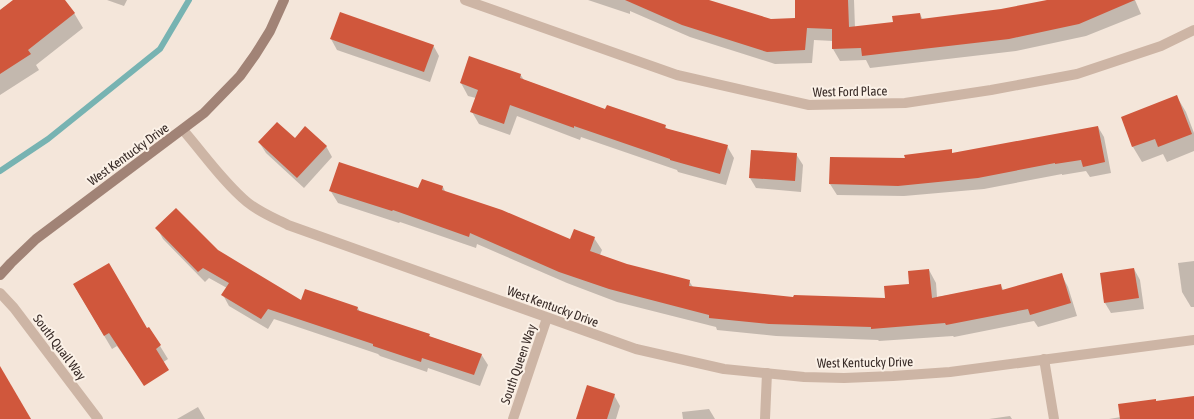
<svg xmlns="http://www.w3.org/2000/svg" width="1194" height="419" font-family="'Asap Condensed',sans-serif">
	<rect width="100%" height="100%" fill="#f4e6da"/>
	<g fill="#0003">
		<polygon points="14,0 64,0 74,13 83,28 36,65 39,70 0,95 0,10"/>
		<polygon points="107,0 127,0 124,6"/>
		<polygon points="588,0 695,0 771,20 796,19 796,0 854,0 855,28 894,23 920,14 923,20 1002,10 1052,0 1135,0 1141,14 1086,36 1016,51 870,68 866,60 840,61 833,49 833,41 814,40 812,63 775,64 690,37 630,11 630,14"/>
		<polygon points="331,39 433,45 439,56 430,82 337,50"/>
		<polygon points="520,74 524,80 606,110 665,126 667,129 727,146 734,158 726,185 678,172 677,170 581,137 580,140 517,116 510,135 479,124 472,112 476,98 468,96 461,83"/>
		<polygon points="1177,97 1186,112 1194,133 1194,151 1167,162 1163,154 1142,162 1133,147 1122,118"/>
		<polygon points="1098,127 1104,137 1111,173 1090,177 1086,171 1062,175 1062,174 984,189 904,196 837,195 830,184 831,158 906,159 951,151 953,154"/>
		<polygon points="295,139 326,146 332,157 304,188 266,153 259,142"/>
		<polygon points="796,154 803,165 801,192 756,188 750,178"/>
		<polygon points="422,180 443,187 446,193 571,241 594,238 602,250 600,255 627,265 689,281 693,287 794,298 886,299 910,285 929,270 936,283 937,297 1001,286 1004,291 1061,274 1068,287 1077,316 1038,327 1034,321 954,337 953,336 879,341 878,340 776,336 717,330 716,327 617,302 567,283 477,244 476,248 400,222 399,223 338,203 330,190 419,189"/>
		<polygon points="157,228 217,251 302,302 306,291 358,308 360,312 429,335 430,337 481,354 488,365 480,386 428,368 427,372 380,356 378,354 274,319 268,329 229,306 223,295 227,288 209,278 205,282 163,239"/>
		<polygon points="1194,261 1194,307 1191,307 1182,292 1178,263"/>
		<polygon points="1134,269 1140,280 1144,309 1111,313 1105,303"/>
		<polygon points="74,285 147,330 149,328 168,359 151,370 134,370 117,346 112,349"/>
		<polygon points="614,395 620,406 616,419 577,419"/>
		<polygon points="1194,397 1194,419 1109,419 1121,417 1156,401 1157,402"/>
		<polygon points="198,407 205,419 177,419"/>
		<polygon points="709,409 715,419 683,419 682,412"/>
		<polygon points="1010,416 1012,419 989,419"/>
	</g>
	<g fill="none" stroke-linecap="round" stroke-linejoin="round">
		<polyline stroke="#77b3b2" stroke-width="6" points="0,171 48,139 160,49 189,0"/>
	</g>
	<g fill="#d0573c">
		<polygon points="13,0 65,0 75,13 28,50 31,54 0,74 0,10"/>
		<polygon points="625,0 709,0 771,19 795,18 795,0 848,0 849,27 893,22 892,16 920,13 921,19 1001,9 1047,0 1135,0 1079,24 1009,39 862,56 861,48 832,49 832,29 807,28 805,50 767,52 682,25"/>
		<polygon points="340,12 434,45 424,72 330,39"/>
		<polygon points="469,56 521,74 520,78 605,109 607,105 666,125 665,128 728,145 720,174 670,160 670,159 574,126 574,128 510,105 504,124 470,112 478,90 460,83"/>
		<polygon points="1177,95 1192,134 1158,147 1155,139 1132,147 1121,117"/>
		<polygon points="277,122 295,138 305,126 327,146 297,178 258,142"/>
		<polygon points="1098,126 1105,162 1083,167 1081,160 1055,164 1055,163 978,178 898,186 829,184 830,157 905,158 904,155 952,149 952,153"/>
		<polygon points="751,150 797,153 795,181 749,178"/>
		<polygon points="339,162 418,188 422,179 443,186 442,190 502,210 570,239 574,229 595,237 590,251 627,264 690,280 689,286 793,297 794,295 885,298 884,286 909,284 908,271 929,269 932,298 1001,284 1002,290 1062,273 1071,303 1030,315 1028,309 946,325 945,323 871,329 871,327 769,324 709,318 709,315 609,289 559,272 470,233 469,237 393,210 392,211 329,191"/>
		<polygon points="176,208 218,250 301,300 305,289 358,307 357,310 430,334 429,336 482,354 474,375 422,358 421,362 373,346 373,344 268,309 261,319 221,295 229,283 203,268 198,272 155,228"/>
		<polygon points="109,263 147,328 149,327 161,345 156,349 169,370 144,386 109,333 104,336 73,284"/>
		<polygon points="1134,268 1139,298 1104,303 1100,273"/>
		<polygon points="0,366 31,419 0,419"/>
		<polygon points="587,385 615,394 607,419 576,419"/>
		<polygon points="1194,396 1194,419 1120,419 1118,404 1156,399 1156,401"/>
	</g>
	<g fill="none" stroke-linecap="round" stroke-linejoin="round">
		<g stroke="#cdb5a5" stroke-width="10">
			<polyline points="465,0 677,75 809,105 905,103 991,90 1077,74 1161,46 1194,30"/>
			<path d="M 183,130 C 203,153 224,183 247,202 C 259,212 274,218 288,225 L 636,349 L 724,369 L 804,377 L 844,378 L 893,376 L 950,372 L 1194,340"/>
			<polyline points="0,293 14,308 98,419"/>
			<polyline points="1044,359 1054,419"/>
			<polyline points="513,419 547,318"/>
			<polyline points="765,419 767,373"/>
		</g>
		<polyline stroke="#a18376" stroke-width="10" points="0,275 11,263 36,239 204,113 240,76 255,55 270,31 284,0"/>
	</g>
	<g text-anchor="middle" stroke-width="4" stroke-linejoin="round" paint-order="stroke">
		<g font-size="13" fill="#382b27" stroke="#fbf1e7">
			<text transform="translate(850 91) rotate(-1)" y="5">West Ford Place</text>
			<text transform="translate(128 154) rotate(-36)" y="5">West Kentucky Drive</text>
			<text transform="translate(553 306) rotate(20)" y="5">West Kentucky Drive</text>
			<text transform="translate(60 347) rotate(53)" y="5">South Quail Way</text>
			<text transform="translate(865 362) rotate(-1)" y="5">West Kentucky Drive</text>
			<text transform="translate(518 364) rotate(-71)" y="5">South Queen Way</text>
		</g>
	</g>
</svg>
